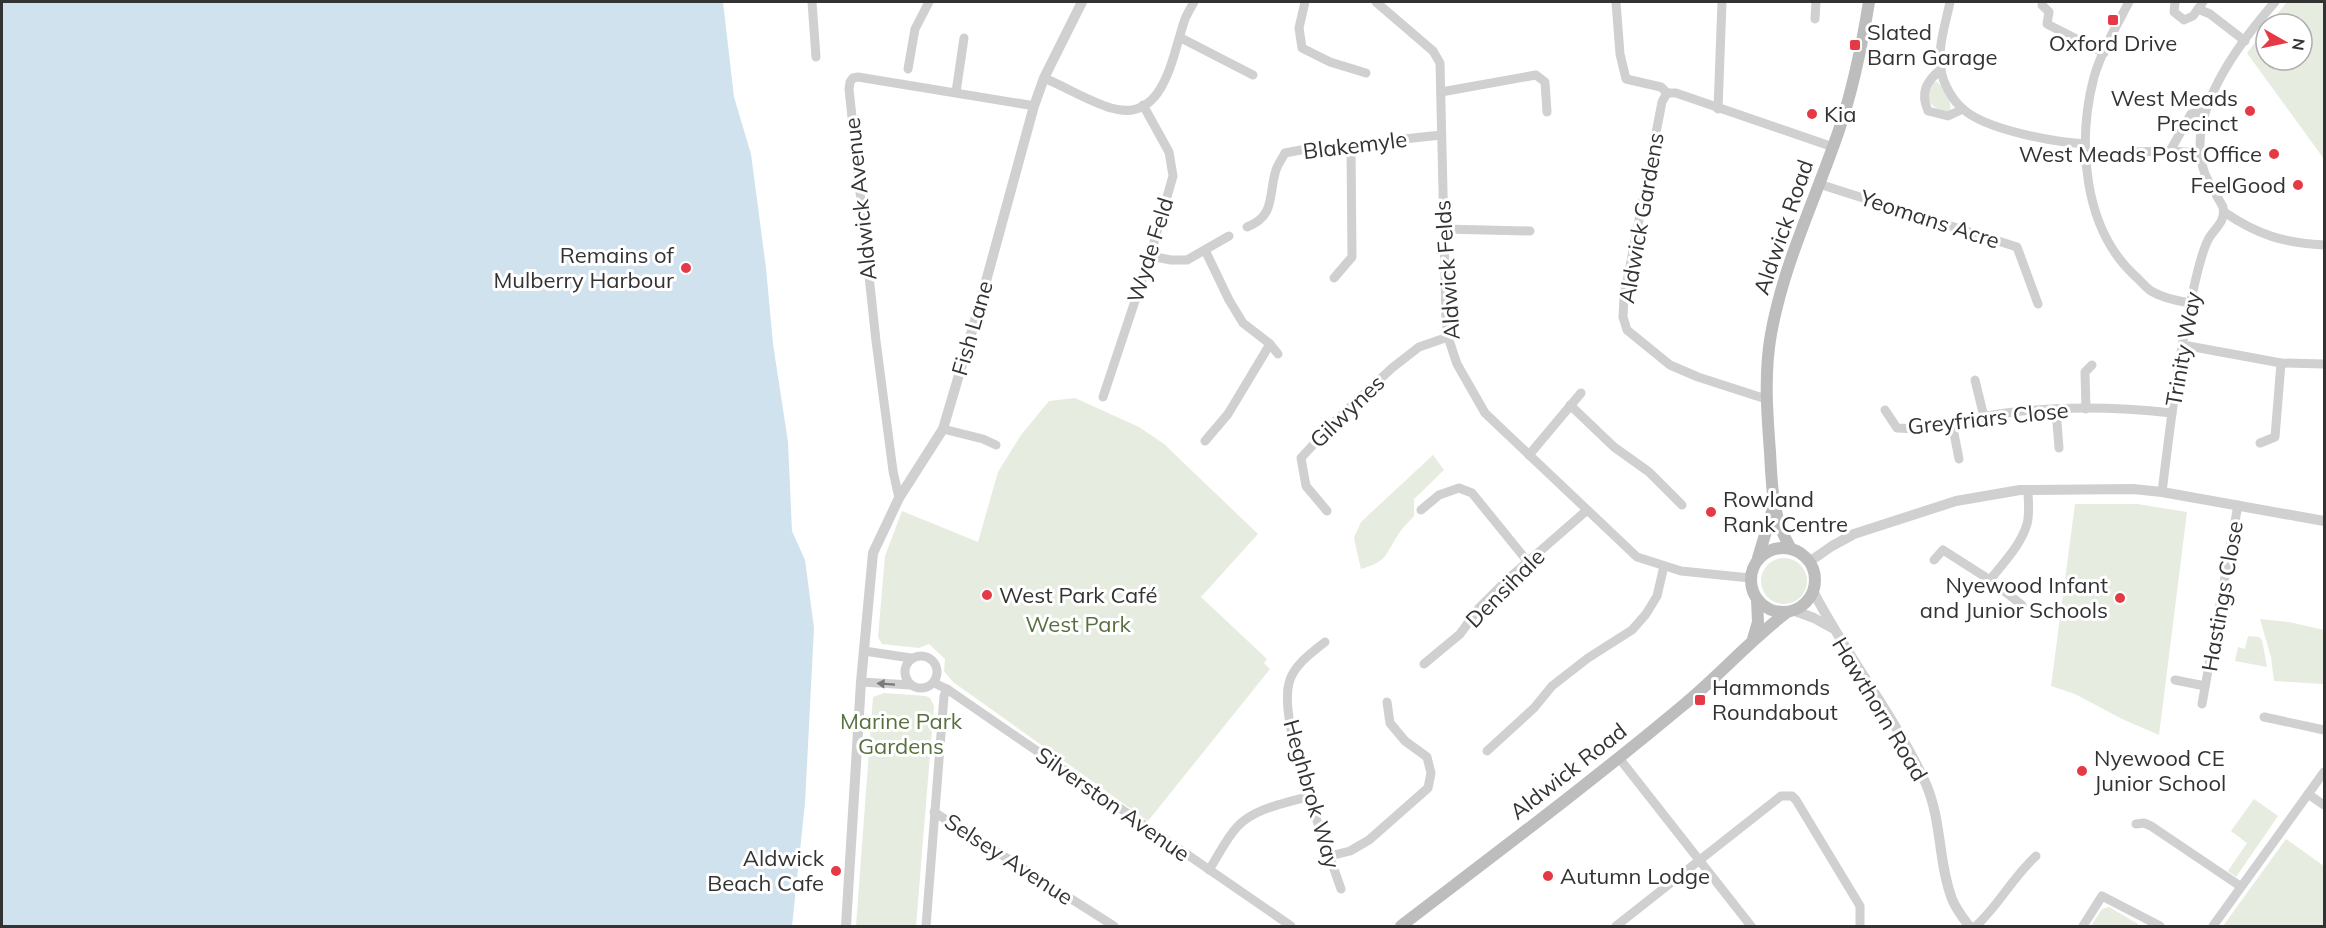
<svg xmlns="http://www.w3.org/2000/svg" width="2326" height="928" font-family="Mulish,sans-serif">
	<rect width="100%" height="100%" fill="#fff"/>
	<g fill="#e6ecdf">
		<polygon points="2287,2 2324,2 2324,159 2247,53 2266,28 2266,60 2302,60 2302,24 2269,24"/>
		<path d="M 1934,82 L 1937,82 C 1943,87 1953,103 1950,111 L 1947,112 C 1934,108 1929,106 1927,92 Z"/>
		<polygon points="1075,398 1139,427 1164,444 1258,534 1201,597 1267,659 1264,663 1270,669 1148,821 953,682 944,671 945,659 929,644 919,648 882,644 878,637 885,556 902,511 978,542 998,472 1021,435 1049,401"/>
		<path d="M 1433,455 L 1444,470 L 1414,499 L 1414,516 C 1409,522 1402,528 1398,535 C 1384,556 1388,561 1361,569 L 1354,538 L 1361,522 Z"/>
		<polygon points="2075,504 2137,504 2187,512 2159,735 2122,719 2075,694 2051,686"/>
		<circle cx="1784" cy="581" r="23"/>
		<polygon points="2260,619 2289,622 2324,630 2324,684 2274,681 2271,657"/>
		<polygon points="2248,636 2259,637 2262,640 2267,667 2235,661 2238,647 2245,649"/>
		<polygon points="884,693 926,696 930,698 934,706 916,926 856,926 873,697"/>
		<polygon points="2254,799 2278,816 2236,877 2228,871 2247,843 2231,831"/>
		<polygon points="2286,839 2324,866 2324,926 2223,926"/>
		<polygon points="2109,907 2138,924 2136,926 2091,926 2102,909"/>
	</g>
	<polygon fill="#cfe2ee" points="2,2 723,2 734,97 751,154 766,268 773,344 788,442 792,531 805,560 814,628 805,803 792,926 2,926"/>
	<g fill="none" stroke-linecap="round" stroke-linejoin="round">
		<g stroke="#d0d0d0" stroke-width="9">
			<polyline points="812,2 816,57"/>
			<polyline points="1305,2 1299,28 1302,48 1330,62 1366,73"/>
			<polyline points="1376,2 1433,51 1440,63 1446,319 1448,337 1457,364 1485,413 1637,557 1681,571 1750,578"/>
			<polyline points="1616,2 1620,54 1626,79 1661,87 1667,93"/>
			<path d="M 1950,2 C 1946,22 1937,48 1941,70 C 1943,83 1952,100 1963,109 C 1986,130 2054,142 2085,144"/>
			<path d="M 2129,2 C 2117,25 2102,50 2094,77 C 2077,142 2083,227 2134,275 C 2140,280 2145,287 2151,291 C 2163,298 2177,301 2190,303"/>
			<polyline points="2175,2 2174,12 2184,20 2193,16 2203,2"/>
			<polyline points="2042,5 2049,12 2047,24 2104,53"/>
			<polyline points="2198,9 2210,14 2245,41"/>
			<polyline points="1815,19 1816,2"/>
			<polyline points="1181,38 1253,75"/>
			<polyline points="908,69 915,29 929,2"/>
			<path d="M 1941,69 C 1926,82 1920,92 1928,111 L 1948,116 L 1963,109"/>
			<path d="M 1044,78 C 1066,87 1088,101 1111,108 C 1164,124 1172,57 1184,22 C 1186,15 1191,8 1194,2"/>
			<polyline points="956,92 964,38"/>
			<polyline points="1441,92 1536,75 1545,82 1547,112"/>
			<polyline points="1667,93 1662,102 1624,297 1623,317 1627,330 1670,365 1698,377 1766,399"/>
			<polyline points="1667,93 1676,93 1833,147"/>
			<polyline points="1718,109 1722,2"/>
			<polyline points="2170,151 2191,114 2205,111"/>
			<polyline points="2132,152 2170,151 2201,153"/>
			<polyline points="1819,184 2017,247 2038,304"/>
			<path d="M 2224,212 C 2258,235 2284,243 2324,245"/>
			<path d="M 1247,227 C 1276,216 1268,195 1276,170 C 1278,164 1282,159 1285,153 L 1306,149 L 1372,146 L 1404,139 L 1441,135"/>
			<polyline points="1443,229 1530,231"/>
			<polyline points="1150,256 1171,260 1187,260 1229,236"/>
			<polyline points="1334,278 1352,257 1351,146"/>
			<polyline points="1270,344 1278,354"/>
			<polyline points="2183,345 2281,363 2324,364"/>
			<polyline points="1975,380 1984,417"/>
			<polyline points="1103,397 1150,256 1173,176 1169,152 1143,105"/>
			<polyline points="1570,405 1614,447 1649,472 1682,505"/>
			<polyline points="2086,409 2085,372 2092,365"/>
			<path d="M 1885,410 L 1897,428 C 1934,431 1969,418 2006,413 C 2060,406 2118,407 2172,413"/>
			<polyline points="2056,410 2059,448"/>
			<polyline points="1952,423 1959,459"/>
			<polyline points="943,429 983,439 996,445"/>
			<polyline points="1205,441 1228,414 1270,344 1243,323 1229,300 1205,250"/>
			<polyline points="2260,443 2275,437 2281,363"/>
			<polyline points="1529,455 1581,393"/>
			<path d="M 2162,492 C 2171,420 2179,348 2196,278 C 2199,266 2202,253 2207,242 C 2213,228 2226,224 2223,207 C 2217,196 2210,185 2205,174 C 2183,116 2239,43 2275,2"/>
			<polyline points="899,498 893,471 876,341 849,89 850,82 853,78 858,77 1029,105"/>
			<polyline points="1421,510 1439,495 1459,488 1472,493 1528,562"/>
			<polyline points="1327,511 1306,486 1301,458 1336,420 1392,368 1419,347 1448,337"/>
			<polyline points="1934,560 1943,550 1990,580 2022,605"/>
			<path d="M 1990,580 C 2003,563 2021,545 2027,524 C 2030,513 2028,501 2028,490"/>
			<path d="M 1325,642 C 1312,652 1293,666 1289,683 C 1278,724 1326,845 1341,889"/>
			<polyline points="864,651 911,658"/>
			<circle cx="921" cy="672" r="16"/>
			<polyline points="1424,664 1460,634 1479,608 1508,579 1586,511"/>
			<polyline points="2175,680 2205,686"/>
			<polyline points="861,682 911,685"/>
			<polyline points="934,683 947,689 1291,926"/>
			<polyline points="2202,704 2238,505"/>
			<polyline points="2264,717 2324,730"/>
			<polyline points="1487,751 1534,708 1552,686 1588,658 1632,630 1646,614 1657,596 1664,566"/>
			<polyline points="1619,758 1751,926"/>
			<polyline points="2308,794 2324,805"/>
			<polyline points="934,812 1114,926"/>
			<polyline points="2136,824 2144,823 2151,826 2240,886"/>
			<polyline points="1330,856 1350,851 1369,840 1428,788 1431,773 1427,757 1405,741 1390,723 1387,702"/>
			<path d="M 1209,870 C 1218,856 1226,839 1237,827 C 1254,808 1287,803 1310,796"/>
			<polyline points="926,926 944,696 947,689"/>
			<polyline points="1616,926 1781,796 1792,796 1796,800 1860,906 1860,926"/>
			<path d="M 1976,926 C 2000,904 2011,879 2036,856"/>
			<polyline points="2083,926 2102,896 2160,926"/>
			<polyline points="2213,926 2324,772"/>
		</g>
		<g stroke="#d0d0d0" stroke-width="10">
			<polyline points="1809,562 1832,546 1854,534 1956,501 2020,490 2133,489 2162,492 2324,521"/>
			<path d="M 1813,591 C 1847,657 1895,716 1926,784 C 1942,821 1938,862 1952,899 C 1956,909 1963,918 1969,926"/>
			<polyline points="1795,611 1814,618 1832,628"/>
			<polyline points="846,926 861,682 873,553 899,498 943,429 977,314 1034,106 1044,78 1082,2"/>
		</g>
		<g stroke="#bdbdbd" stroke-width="12">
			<circle cx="1783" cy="580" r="32"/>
			<path d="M 1791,549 C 1772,517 1772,488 1770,452 C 1767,413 1764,373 1771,334 C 1784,262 1816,198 1839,130 C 1853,89 1862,45 1869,2"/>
			<polyline points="1758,558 1773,508"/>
			<polyline points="1753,639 1758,622 1757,600"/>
			<path d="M 1401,926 C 1495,854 1590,783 1681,707 C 1718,677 1749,641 1786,613"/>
		</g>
	</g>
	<defs><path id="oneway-solid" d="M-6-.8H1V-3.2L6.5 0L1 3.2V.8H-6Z" transform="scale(1.5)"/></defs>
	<use fill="#7a7a7a" href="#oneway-solid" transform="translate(886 684) rotate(-176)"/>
	<g fill="#e63946" stroke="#fff" stroke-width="2">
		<rect x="2107" y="14" width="12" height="12" rx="3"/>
		<rect x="1849" y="39" width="12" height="12" rx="3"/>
		<circle cx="2250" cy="111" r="6"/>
		<circle cx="1812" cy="114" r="6"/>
		<circle cx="2274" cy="154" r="6"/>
		<circle cx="2298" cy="185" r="6"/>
		<circle cx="686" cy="268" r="6"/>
		<circle cx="1711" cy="512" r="6"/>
		<circle cx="987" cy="595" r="6"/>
		<circle cx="2120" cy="598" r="6"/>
		<rect x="1694" y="694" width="12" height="12" rx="3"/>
		<circle cx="2082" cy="771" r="6"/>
		<circle cx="836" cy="871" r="6"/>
		<circle cx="1548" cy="876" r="6"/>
	</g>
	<g text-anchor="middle" stroke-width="6" stroke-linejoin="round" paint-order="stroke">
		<g font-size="22" fill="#333" stroke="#fff" text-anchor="start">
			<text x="1867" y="40">Slated<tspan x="1867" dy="25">Barn Garage</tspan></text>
			<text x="2113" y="51" text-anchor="middle">Oxford Drive</text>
			<text x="2238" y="106" text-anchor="end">West Meads<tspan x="2238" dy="25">Precinct</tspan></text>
			<text x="1824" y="122">Kia</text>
			<text x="2262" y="162" text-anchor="end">West Meads Post Office</text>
			<text x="2286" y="193" text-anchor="end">FeelGood</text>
			<text x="674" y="263" text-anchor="end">Remains of<tspan x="674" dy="25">Mulberry Harbour</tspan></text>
			<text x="1723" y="507">Rowland<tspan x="1723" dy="25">Rank Centre</tspan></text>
			<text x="2108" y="593" text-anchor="end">Nyewood Infant<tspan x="2108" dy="25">and Junior Schools</tspan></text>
			<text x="999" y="603">West Park Café</text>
			<text x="1712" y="695">Hammonds<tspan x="1712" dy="25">Roundabout</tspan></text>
			<text x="2094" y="766">Nyewood CE<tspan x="2094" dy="25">Junior School</tspan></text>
			<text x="824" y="866" text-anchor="end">Aldwick<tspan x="824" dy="25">Beach Cafe</tspan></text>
			<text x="1560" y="884">Autumn Lodge</text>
		</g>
		<g font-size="22" fill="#333" stroke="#fff">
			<text transform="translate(1355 145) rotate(-7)" y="8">Blakemyle</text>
			<text transform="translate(860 199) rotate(-96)" y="8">Aldwick Avenue</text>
			<text transform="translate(1641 218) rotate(-80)" y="8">Aldwick Gardens</text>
			<text transform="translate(1930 219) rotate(18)" y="8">Yeomans Acre</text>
			<text transform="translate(1783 227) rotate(-71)" y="8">Aldwick Road</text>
			<text transform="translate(1150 250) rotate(-73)" y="8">Wyde Feld</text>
			<text transform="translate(1447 270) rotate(-94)" y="8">Aldwick Felds</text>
			<text transform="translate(972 328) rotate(-74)" y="8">Fish Lane</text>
			<text transform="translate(2183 349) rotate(-80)" y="8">Trinity Way</text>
			<text transform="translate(1347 411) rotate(-44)" y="8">Gilwynes</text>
			<text transform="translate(1988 418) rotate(-6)" y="8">Greyfriars Close</text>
			<text transform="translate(1505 588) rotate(-45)" y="8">Densihale</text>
			<text transform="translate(2222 596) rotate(-80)" y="8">Hastings Close</text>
			<text transform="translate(1880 709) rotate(59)" y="8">Hawthorn Road</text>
			<text transform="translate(1568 771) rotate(-38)" y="8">Aldwick Road</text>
			<text transform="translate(1312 794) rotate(74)" y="8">Heghbrok Way</text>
			<text transform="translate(1113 804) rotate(35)" y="8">Silverston Avenue</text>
			<text transform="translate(1009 859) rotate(33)" y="8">Selsey Avenue</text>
		</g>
		<g font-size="22" fill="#56703f" stroke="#fff">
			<text x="1078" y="632">West Park</text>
			<text x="901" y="729">Marine Park<tspan x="901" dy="25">Gardens</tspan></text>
		</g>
	</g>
	<rect width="2326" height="928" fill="none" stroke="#333333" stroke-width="6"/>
	<g transform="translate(2284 42) rotate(99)"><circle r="28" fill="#ffffff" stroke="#adadad" stroke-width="1.5"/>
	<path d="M0-4.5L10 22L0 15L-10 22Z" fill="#e63946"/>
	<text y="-9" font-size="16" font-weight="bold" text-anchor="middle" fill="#333333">N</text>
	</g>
</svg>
